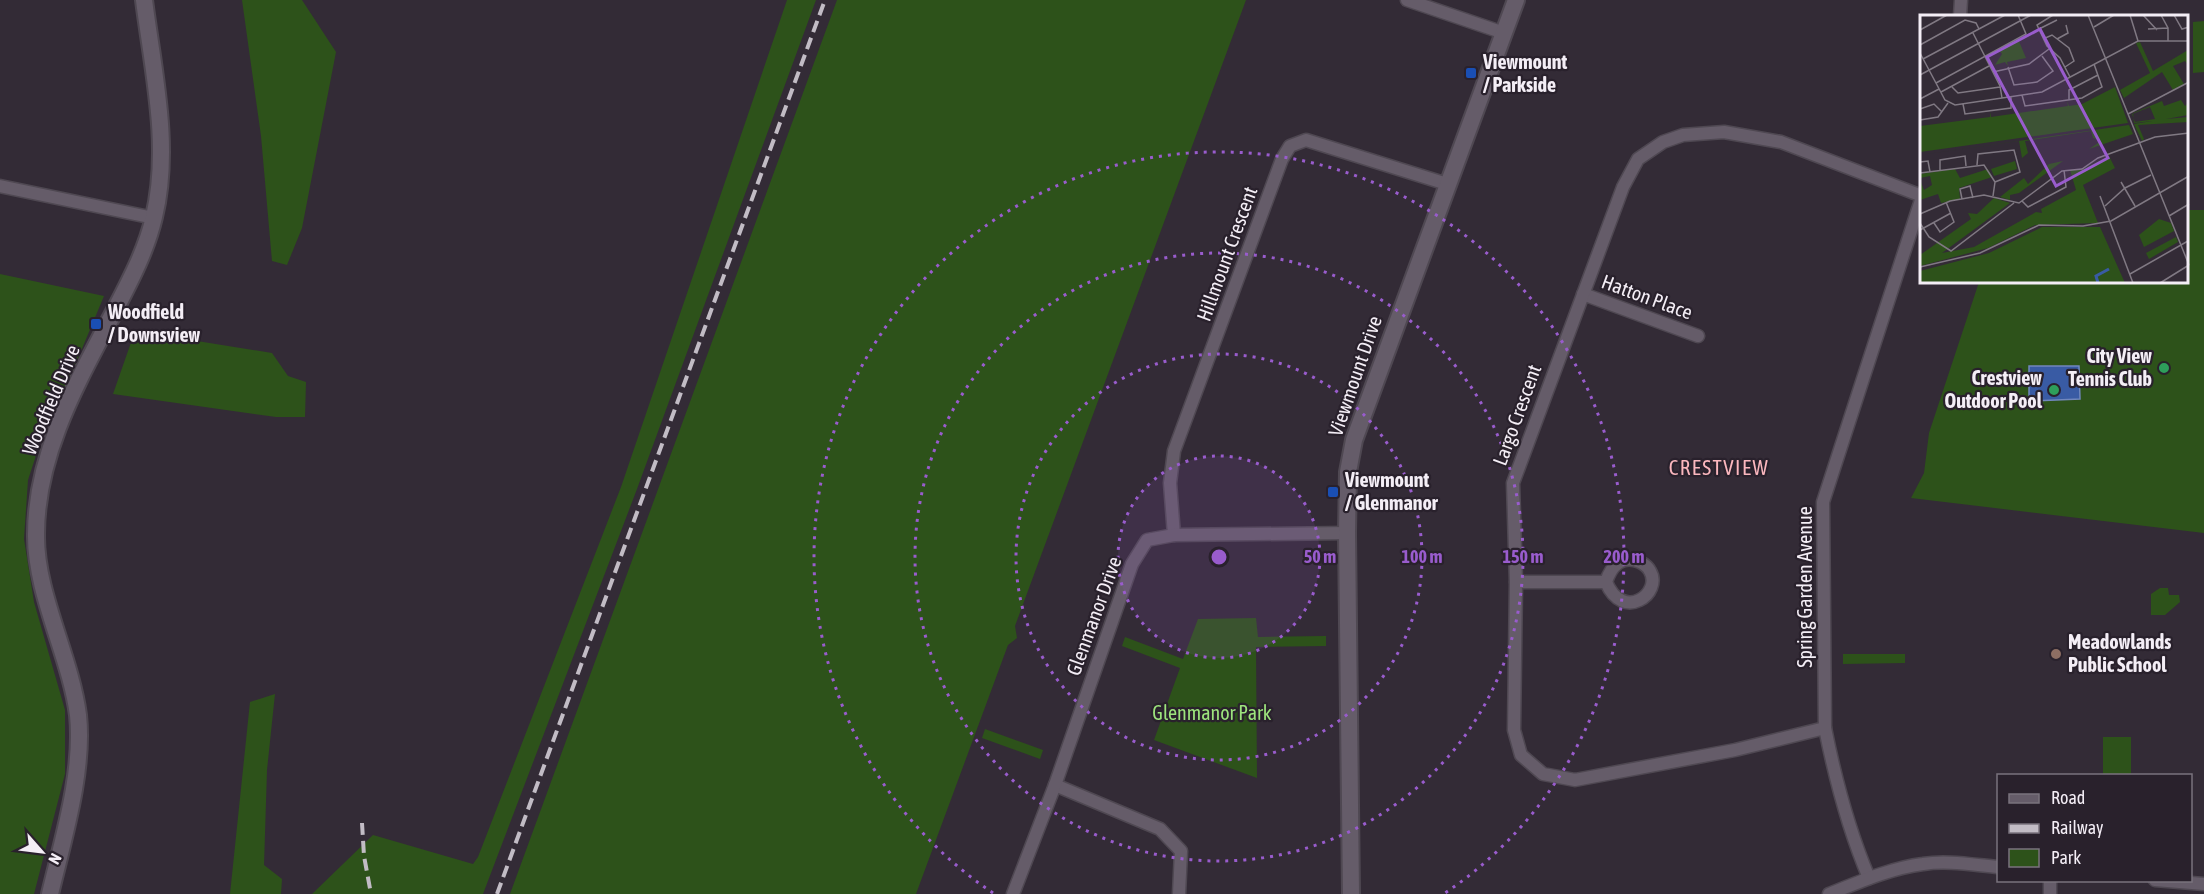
<svg xmlns="http://www.w3.org/2000/svg" width="2204" height="894" font-family="'Asap Condensed',sans-serif">
	<rect width="100%" height="100%" fill="#332b36"/>
	<g fill="#2d521a">
		<polygon points="242,0 302,0 336,52 302,228 287,265 272,261 261,136"/>
		<polygon points="787,0 816,0 637,489 483,894 312,894 373,835 473,864 478,857 621,487"/>
		<polygon points="837,0 1246,0 1015,626 1017,638 1008,645 916,894 510,894"/>
		<polygon points="2204,21 2204,72 2193,73 2193,22"/>
		<polygon points="2188,210 2204,210 2204,533 1911,498 1924,473 1929,433 1979,282 2188,282"/>
		<polygon points="0,274 104,296 71,375 44,431 28,480 24,539 34,602 65,710 65,774 34,894 0,894"/>
		<polygon points="135,331 272,353 288,376 306,382 305,417 276,417 113,394"/>
		<polygon points="2160,588 2168,588 2169,595 2179,595 2180,602 2165,615 2151,615 2151,594"/>
		<polygon points="1256,618 1258,637 1326,636 1326,646 1256,647 1257,778 1154,740 1180,668 1122,646 1125,637 1183,659 1198,619"/>
		<polygon points="1843,654 1905,654 1905,663 1843,664"/>
		<polygon points="275,694 267,770 264,865 282,879 281,894 230,894 250,702"/>
		<polygon points="985,729 1043,750 1040,759 982,738"/>
		<rect x="2103" y="737" width="28" height="38"/>
	</g>
	<polygon fill="#395ba4" stroke="#7187bd" stroke-width="1.5" points="2029,366 2079,366 2080,399 2029,401"/>
	<g fill="none" stroke-linecap="round" stroke-linejoin="round">
		<g stroke="#4f4852" stroke-width="15">
			<g id="street">
				<polyline points="1407,0 1504,33"/>
				<polyline points="1960,16 1961,0"/>
				<polyline points="0,186 154,218"/>
				<polyline points="1583,294 1698,336"/>
				<polyline points="1174,535 1170,483 1174,451 1282,159 1290,146 1306,140 1447,184"/>
				<path d="M 1516,582 L 1606,582 C 1623,623 1663,593 1650,571 C 1648,567 1644,564 1640,562 C 1622,554 1611,566 1606,582"/>
				<polyline points="1825,728 1735,750 1575,780 1543,774 1521,755 1514,730 1516,582 1513,483 1623,187 1638,159 1663,142 1683,135 1724,132 1781,142 1922,196"/>
				<polyline points="1055,785 1160,829 1181,851 1179,894"/>
				<path d="M 1869,878 C 1849,831 1835,778 1825,728 L 1823,502 L 1922,197"/>
				<polyline points="2155,880 2204,884"/>
				<polyline points="1013,894 1055,785 1132,564 1147,540 1174,535 1347,533"/>
				<path d="M 1829,894 C 1859,882 1891,868 1923,864 C 1947,860 1974,865 1998,867"/>
				<polyline points="2050,894 2050,880"/>
			</g>
		</g>
		<g stroke="#4f4852" stroke-width="20">
			<g id="secondary">
				<path d="M 50,894 C 63,839 84,771 78,715 C 70,655 35,593 36,534 C 36,453 78,381 114,312 C 130,281 146,251 154,217 C 171,146 153,71 144,0"/>
				<polyline points="1351,894 1347,533 1348,472 1354,440 1516,0"/>
			</g>
		</g>
		<use href="#street" stroke="#655c69" stroke-width="12"/>
		<use href="#secondary" stroke="#655c69" stroke-width="16"/>
		<g stroke="#c2bcc5" stroke-width="4" stroke-dasharray="12 6" stroke-linecap="butt">
			<polyline points="362,823 364,856 371,894"/>
			<polyline points="497,894 825,0"/>
		</g>
	</g>
	<circle cx="1219" cy="557" r="101" fill="#995ccd" fill-opacity=".12"/>
	<g fill="none" stroke="#995ccd" stroke-width="3" stroke-dasharray="3 6">
		<circle cx="1219" cy="557" r="101"/>
		<circle cx="1219" cy="557" r="203"/>
		<circle cx="1219" cy="557" r="304"/>
		<path d="M993 893A405 405 0 1 1 1445 893"/>
	</g>
	<g fill="#1a4fb4" stroke="#29212c" stroke-width="2">
		<rect x="1465" y="67" width="12" height="12" rx="3"/>
		<rect x="90" y="318" width="12" height="12" rx="3"/>
		<rect x="1327" y="486" width="12" height="12" rx="3"/>
	</g>
	<g fill="#2e9e5b" stroke="#29212c" stroke-width="2">
		<circle cx="2164" cy="368" r="6"/>
		<circle cx="2054" cy="390" r="6"/>
	</g>
	<circle fill="#8d6e63" stroke="#29212c" stroke-width="2" cx="2056" cy="654" r="6"/>
	<g text-anchor="middle" stroke-width="4.5" stroke-linejoin="round" paint-order="stroke">
		<g font-size="20" font-weight="bold" fill="#f4eef6" stroke="#29212c" text-anchor="start">
			<text x="1483" y="69">Viewmount<tspan x="1483" dy="23">/ Parkside</tspan></text>
			<text x="108" y="319">Woodfield<tspan x="108" dy="23">/ Downsview</tspan></text>
			<text x="2152" y="363" text-anchor="end">City View<tspan x="2152" dy="23">Tennis Club</tspan></text>
			<text x="2042" y="385" text-anchor="end">Crestview<tspan x="2042" dy="23">Outdoor Pool</tspan></text>
			<text x="1345" y="487">Viewmount<tspan x="1345" dy="23">/ Glenmanor</tspan></text>
			<text x="2068" y="649">Meadowlands<tspan x="2068" dy="23">Public School</tspan></text>
		</g>
		<g font-size="20" fill="#f4eef6" stroke="#29212c">
			<text transform="translate(1227 254) rotate(-70)" y="7">Hillmount Crescent</text>
			<text transform="translate(1647 297) rotate(20)" y="7">Hatton Place</text>
			<text transform="translate(1355 376) rotate(-71)" y="7">Viewmount Drive</text>
			<text transform="translate(51 400) rotate(-67)" y="7">Woodfield Drive</text>
			<text transform="translate(1517 415) rotate(-70)" y="7">Largo Crescent</text>
			<text transform="translate(1805 587) rotate(-90)" y="7">Spring Garden Avenue</text>
			<text transform="translate(1094 616) rotate(-70)" y="7">Glenmanor Drive</text>
		</g>
		<g font-size="20" fill="#9de47d" stroke="#29212c">
			<text x="1212" y="720">Glenmanor Park</text>
		</g>
		<g font-size="21" letter-spacing="1.5" fill="#fbb7be" stroke="#29212c">
			<text x="1719" y="475">CRESTVIEW</text>
		</g>
	</g>
	<g transform="translate(1920 15)">
		<rect width="268" height="268" fill="#332b36"/>
		<path d="M 98,24 L 106,43 L 87,47 L 88,51 L 85,47 L 75,50 L 82,39 L 79,35 ZM 220,27 L 233,56 L 268,35 L 268,50 L 265,46 L 253,51 L 264,69 L 253,75 L 242,57 L 204,83 L 200,75 L 230,58 L 216,28 ZM 195,72 L 208,108 L 0,137 L 0,111 L 70,102 L 70,97 L 71,102 L 148,91 L 147,86 L 149,91 L 162,89 ZM 261,85 L 265,91 L 268,88 L 268,100 L 246,104 L 268,102 L 268,107 L 218,110 L 224,124 L 222,126 L 214,109 L 232,106 L 214,108 L 213,98 L 242,86 L 244,91 ZM 230,92 L 235,104 L 215,107 L 212,99 ZM 209,110 L 213,119 L 169,134 L 181,126 L 173,123 L 171,116 L 105,126 L 108,138 L 102,143 L 99,126 L 0,140 ZM 189,141 L 195,153 L 163,170 L 178,208 L 115,210 L 68,233 L 0,251 L 0,240 L 51,204 L 48,198 L 57,199 L 74,183 L 90,188 L 22,238 L 54,232 L 116,197 L 122,198 L 121,194 L 156,175 L 150,155 L 163,154 ZM 95,146 L 97,154 L 74,161 L 71,154 ZM 143,146 L 99,178 L 90,180 L 90,185 L 80,182 L 104,163 L 108,169 L 129,149 ZM 35,154 L 40,163 L 68,154 L 72,162 L 39,173 L 40,184 L 21,188 L 18,179 L 0,185 L 0,165 L 4,175 L 12,170 L 10,161 L 0,163 L 0,159 ZM 239,204 L 251,208 L 254,216 L 224,232 L 219,220 ZM 122,212 L 180,212 L 205,268 L 1,268 L 0,256 L 69,238 ZM 256,222 L 258,227 L 229,244 L 226,238 Z" fill="#2d521a" fill-rule="evenodd"/>
		<path fill="none" stroke="#395ba4" stroke-width="3" d="M 178,268 L 176,261 L 189,254"/>
		<path fill="none" stroke="#807983" stroke-width="1.5" d="M 133,0 L 117,10 L 127,31 L 140,43 L 150,62M 168,0 L 269,250M 210,0 L 218,26M 223,0 L 237,15M 241,0 L 248,13 L 248,26M 254,0 L 262,14 L 269,12M 174,12 L 194,0M 119,14 L 137,5M 228,14 L 248,13M 0,15 L 27,0M 53,18 L 80,71 L 82,83M 123,24 L 132,20 L 149,33 L 154,46 L 145,52M 137,24 L 148,18 L 146,10M 0,30 L 45,5 L 56,8 L 59,14M 0,38 L 25,85 L 35,90 L 122,77 L 218,26 L 269,26M 3,44 L 85,0M 88,52 L 94,70 L 117,67 L 133,56 L 122,41M 73,57 L 109,49 L 129,34M 0,60 L 111,0M 16,68 L 106,19 L 98,0M 32,72 L 38,78 L 80,72M 21,77 L 69,51M 102,80 L 105,91 L 162,83 L 182,72 L 174,49M 0,84 L 19,74M 149,85 L 149,75 L 178,60M 43,89 L 45,99 L 91,93 L 91,82M 0,94 L 14,89 L 22,97M 208,99 L 269,67M 0,105 L 18,102 L 28,88M 0,147 L 8,146 L 10,157M 57,150 L 58,139 L 94,135 L 100,157 L 75,167M 20,156 L 20,145 L 45,141 L 46,151M 0,158 L 64,150 L 75,167 L 73,181M 201,167 L 215,191M 180,181 L 213,268M 42,184 L 40,174 L 50,171 L 53,183M 102,186 L 108,192 L 146,172 L 144,155M 185,191 L 205,173 L 231,160M 0,199 L 30,186 L 64,180 L 99,188 L 142,156 L 162,154 L 178,143 L 235,122 L 269,118M 249,201 L 269,189M 0,208 L 9,222 L 31,236 L 94,188M 14,208 L 20,217 L 34,207 L 26,187M 0,215 L 31,198M 0,252 L 60,238 L 119,210 L 163,211 L 191,206 L 269,161M 210,259 L 268,226M 240,268 L 269,250"/>
		<path fill="#995ccd" fill-opacity="0.15" stroke="#995ccd" stroke-width="3" d="M 120,14 L 188,143 L 136,171 L 67,42 Z"/>
		<rect width="268" height="268" fill="none" stroke="#f4eef6" stroke-width="3"/>
	</g>
	<circle cx="1219" cy="557" r="9" fill="#995ccd" stroke="#29212c" stroke-width="3"/>
	<g font-size="18" text-anchor="middle" font-weight="bold" fill="#995ccd" stroke="#29212c" stroke-width="4.5" stroke-linejoin="round" paint-order="stroke">
		<text x="1320" y="563">50 m</text>
		<text x="1422" y="563">100 m</text>
		<text x="1523" y="563">150 m</text>
		<text x="1624" y="563">200 m</text>
	</g>
	<rect x="1997" y="774" width="195" height="108" fill="#29212c" stroke="#7a737d" stroke-width="1.5"/>
	<rect x="2009" y="794" width="30" height="9" fill="#655c69" stroke="#7a737d" stroke-width="1.5"/>
	<text x="2051" y="804" font-size="18" fill="#f4eef6">Road</text>
	<rect x="2009" y="824" width="30" height="9" fill="#c2bcc5" stroke="#7a737d" stroke-width="1.5"/>
	<text x="2051" y="834" font-size="18" fill="#f4eef6">Railway</text>
	<rect x="2009" y="849" width="30" height="18" fill="#2d521a" stroke="#7a737d" stroke-width="1.5"/>
	<text x="2051" y="864" font-size="18" fill="#f4eef6">Park</text>
	<g transform="translate(42 852) rotate(118)" stroke="#29212c" stroke-width="4.5" paint-order="stroke">
	<path d="M0-4.5L10 22L0 15L-10 22Z" fill="#f4eef6"/>
	<text y="-9" font-size="16" font-weight="bold" text-anchor="middle" fill="#f4eef6">N</text>
	</g>
</svg>
